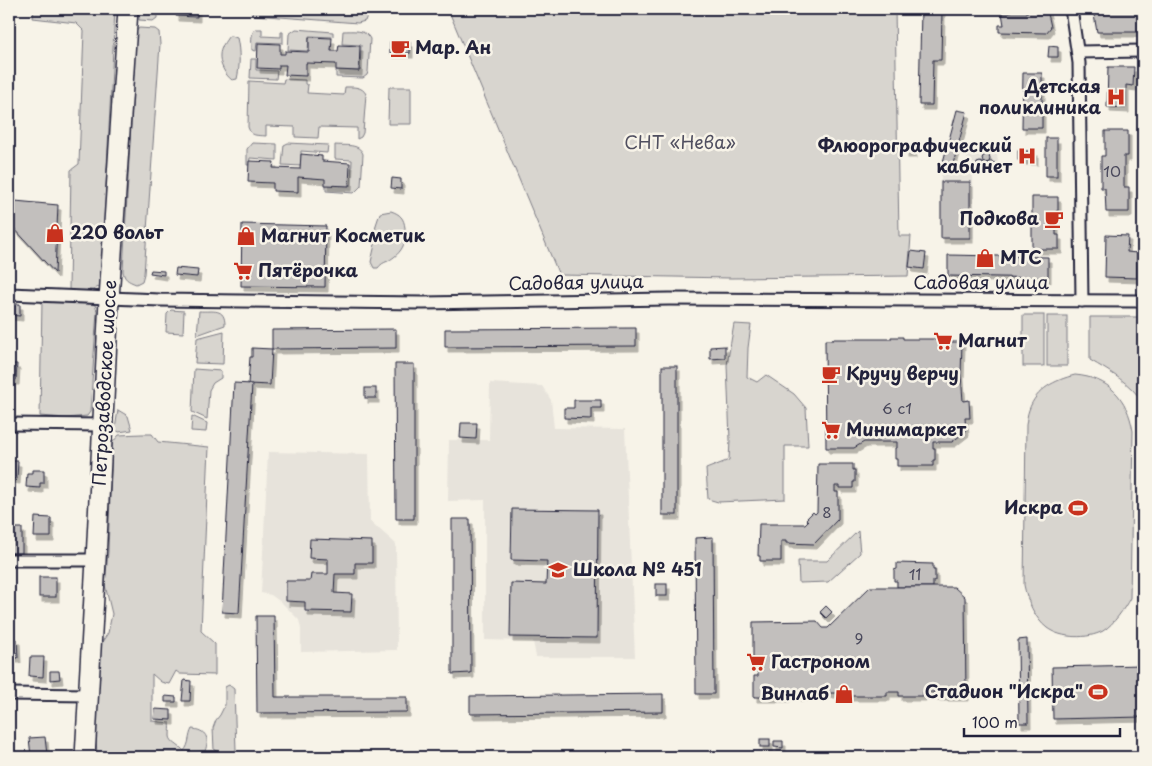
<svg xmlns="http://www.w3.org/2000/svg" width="1152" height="766" font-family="'Playpen Sans',sans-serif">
	<defs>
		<filter id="shadow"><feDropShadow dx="3" dy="5" stdDeviation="0" flood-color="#0004"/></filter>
	</defs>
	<rect width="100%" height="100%" fill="#f7f3e8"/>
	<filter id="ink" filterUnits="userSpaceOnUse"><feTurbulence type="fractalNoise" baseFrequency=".02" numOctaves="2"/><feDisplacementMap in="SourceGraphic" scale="10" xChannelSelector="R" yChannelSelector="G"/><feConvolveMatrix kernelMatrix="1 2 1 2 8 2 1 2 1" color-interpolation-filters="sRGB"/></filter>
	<g filter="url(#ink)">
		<g fill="#e7e3db">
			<polygon points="969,151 997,152 999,175 973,173 974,238 941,238 941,166 964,170"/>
			<polygon points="490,383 542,386 551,400 554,428 625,429 635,657 536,657 533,641 485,640 485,500 448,501 449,440 489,440"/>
			<polygon points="268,452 369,454 370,521 396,544 397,650 301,652 301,629 299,620 282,603 271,595 261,593"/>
		</g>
		<g fill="#d8d5cf" stroke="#7d7c85">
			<polygon points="34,9 115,9 101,285 92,291 69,290 71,170 79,164 84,31 76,23 33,18"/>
			<polygon points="139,9 155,9 157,12 157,18 153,21 139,20"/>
			<polygon points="252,9 368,9 367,16 365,21 358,23 254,15 251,12"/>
			<polygon points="448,9 895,9 899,236 911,236 908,276 731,278 559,275"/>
			<path d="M 139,28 L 155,29 L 159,32 L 160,44 L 144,274 L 142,281 L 136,284 C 128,281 124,279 123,271 L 136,32 Z"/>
			<path d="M 255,29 L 262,29 L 262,36 L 281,37 L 281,32 L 283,32 L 283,43 L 257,42 L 256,51 L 252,50 C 252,44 250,35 255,29 Z"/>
			<polygon points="296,29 333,32 333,37 309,36 308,51 288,50 289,34"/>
			<path d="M 343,31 C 353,31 366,29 370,39 L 368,72 L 367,75 L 363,78 L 336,77 L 336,70 L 360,71 L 361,45 L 342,44 Z"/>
			<path d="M 229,36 L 231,36 L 237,38 C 240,51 240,66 237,79 L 232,80 C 225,75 219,63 220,55 C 220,49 225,41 229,36 Z"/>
			<polygon points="251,59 256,59 256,70 277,71 276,79 250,78"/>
			<path d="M 284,79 L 305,80 L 305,84 L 308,85 L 307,93 L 344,95 L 345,87 C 353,87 362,86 366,94 L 363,133 L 361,137 L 357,139 L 357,128 L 319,127 L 318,138 L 295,137 L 295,127 L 266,126 L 266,136 C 257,135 251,137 248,127 L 249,81 L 283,83 Z"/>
			<polygon points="389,87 411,87 411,124 388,124"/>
			<polygon points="252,143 277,144 277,160 250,158 249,165 247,165 247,149"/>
			<polygon points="288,143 328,145 327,153 301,151 301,166 282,165 284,145"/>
			<path d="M 335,145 C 345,146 359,143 363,154 L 361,186 L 354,193 L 326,191 L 326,184 L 351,185 L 352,160 L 335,159 Z"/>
			<path d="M 391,211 C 400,214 404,218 405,228 C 407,243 402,253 388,261 C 383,263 381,264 378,268 L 374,268 L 371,262 L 376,240 L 375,232 L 376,225 L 380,213 Z"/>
			<polygon points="67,300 87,301 95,305 97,311 90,412 87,416 66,418 40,416 42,301"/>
			<polygon points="171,310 184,311 183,333 166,332 167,314"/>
			<path d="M 199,311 C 213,312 225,307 225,325 L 197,335 Z"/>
			<rect x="1023" y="315" width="21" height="51"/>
			<rect x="1047" y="316" width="20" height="50"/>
			<path d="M 1090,317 L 1143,317 L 1143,403 C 1131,383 1110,372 1090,360 Z"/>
			<polygon points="734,324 751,325 748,348 747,377 757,382 766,375 794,394 806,408 808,446 785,446 785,499 718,502 708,499 706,469 729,460 730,440 727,365"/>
			<polygon points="224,331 223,364 195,363 197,338"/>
			<polygon points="194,369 221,371 221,378 213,383 209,390 207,419 192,412"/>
			<path d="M 1075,375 C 1109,378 1127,397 1133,431 L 1130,598 C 1124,609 1114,624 1103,631 C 1088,639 1062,639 1047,628 C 1035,619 1027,600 1024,585 L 1026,425 C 1027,420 1027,415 1029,410 C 1036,389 1055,380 1075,375 Z"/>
			<polygon points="118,410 128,416 132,430 119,432 115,429"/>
			<polygon points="192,416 207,423 206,432 191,431"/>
			<path d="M 142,434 L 152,434 L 158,442 L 209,447 L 201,631 L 215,644 L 215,675 L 180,674 L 176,671 L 169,684 L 161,682 L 152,674 L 152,721 L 170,723 C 171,728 170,731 170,736 C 170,742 180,746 184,751 C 190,744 188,736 192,729 C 206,730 210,738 205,751 L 182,753 L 134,754 L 117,755 L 97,753 L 95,728 L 100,645 L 108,633 L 112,614 L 105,585 L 108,552 L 112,443 L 119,435 Z"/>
			<polygon points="858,531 860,553 828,582 799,583 798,561 827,561"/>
			<path d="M 229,685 L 234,689 L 236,751 C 228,753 222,753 214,750 L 213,728 L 216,720 L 220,715 L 225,705 L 225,687 Z"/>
		</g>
		<g fill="#c2bfbd" stroke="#22223b" filter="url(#shadow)">
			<polygon points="176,9 197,9 197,17 176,16"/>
			<polygon points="921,9 942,10 941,60 933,60 932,105 919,105"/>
			<polygon points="1027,9 1047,9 1051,27 1046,33 999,32 999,25 1004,25 1002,13 1027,13"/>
			<polygon points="1093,9 1143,9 1143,32 1097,32"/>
			<polygon points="309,37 332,38 331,51 338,51 339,45 360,46 359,71 336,70 336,64 306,63 306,76 285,75 286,65 279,65 279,69 257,68 258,43 280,44 280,54 285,54 285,51 309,52"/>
			<rect x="390" y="42" width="20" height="11"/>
			<polygon points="1049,46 1058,47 1058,57 1048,57"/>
			<polygon points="1108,67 1134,67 1133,86 1126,85 1126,108 1107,107"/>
			<polygon points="1023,73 1042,73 1042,128 1022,128"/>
			<polygon points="957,110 967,112 953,164 943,162"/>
			<polygon points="1105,131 1128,131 1128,156 1124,156 1124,187 1129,187 1129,212 1106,212 1105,188 1101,188 1101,156 1105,156"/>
			<rect x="1046" y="138" width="11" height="38"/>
			<rect x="905" y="147" width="8" height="6"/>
			<rect x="1018" y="151" width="17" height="9"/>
			<polygon points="301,154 322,156 322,161 350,163 349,186 325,185 325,179 298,177 298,192 273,191 273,183 248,182 249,161 274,162 273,168 300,169"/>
			<circle cx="986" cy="159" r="4"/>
			<circle cx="992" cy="166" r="4"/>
			<circle cx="980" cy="166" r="4"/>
			<polygon points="392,178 401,179 401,189 391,188"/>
			<rect x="941" y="182" width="29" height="56"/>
			<polygon points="1032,197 1058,197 1058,211 1056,211 1056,235 1059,235 1059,249 1032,249"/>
			<polygon points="15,201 58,205 55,273 13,227"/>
			<polygon points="242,224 326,226 325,287 241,286"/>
			<polygon points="1106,235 1128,236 1127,252 1137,253 1137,278 1105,277"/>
			<polygon points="911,251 926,253 924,269 909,267"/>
			<polygon points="948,255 1048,257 1048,278 948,276"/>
			<polygon points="176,268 198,270 197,277 175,275"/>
			<polygon points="151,270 164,271 164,275 150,273"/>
			<polygon points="9,304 20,304 20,316 9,315"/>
			<polygon points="636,328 636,346 445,347 445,329"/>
			<polygon points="396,329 396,348 272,349 272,330"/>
			<polygon points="891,337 903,337 903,339 951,339 951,342 962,342 961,375 963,401 969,400 970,418 965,418 966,431 952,442 933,442 933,448 935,448 935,460 933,460 933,466 897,466 897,459 895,459 895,448 897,448 897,442 864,442 854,448 826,448 825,340 833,340 833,339 891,339"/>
			<polygon points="725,346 725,358 710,359 710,347"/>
			<polygon points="252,348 272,349 270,385 248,384 250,357 252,357"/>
			<polygon points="9,364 17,364 16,380 9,380"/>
			<polygon points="395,364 414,364 414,519 396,519"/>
			<rect x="662" y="366" width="15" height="149"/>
			<polygon points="234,383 252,384 239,613 222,612"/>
			<rect x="365" y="388" width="11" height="10"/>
			<polygon points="574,400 601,400 601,408 591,408 591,419 564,418 564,408 574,408"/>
			<polygon points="461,423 477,423 476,439 460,438"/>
			<polygon points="9,461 18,461 17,479 9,478"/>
			<polygon points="818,464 853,464 853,470 855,470 855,482 853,482 853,488 839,488 839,486 835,486 835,492 838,492 838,519 814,544 786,543 786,541 781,541 781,561 760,561 760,556 758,556 759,524 805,524 808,521 806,519 813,512 815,514 817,512"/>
			<polygon points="32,470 44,470 44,483 40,483 40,488 26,487 27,473 32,473"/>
			<polygon points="512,509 598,510 597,638 510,637 511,583 546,584 547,561 511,560"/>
			<polygon points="35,517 51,518 51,537 34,537"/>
			<polygon points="452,519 470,519 471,673 452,674"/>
			<polygon points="9,528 22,528 22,553 10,553"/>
			<polygon points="713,537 714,694 696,694 695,538"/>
			<polygon points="310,539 372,541 372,563 355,563 355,574 335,574 334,593 352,594 351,612 305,611 305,602 286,601 286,581 310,581 311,574 328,574 328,559 309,558"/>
			<polygon points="897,563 933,564 933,570 935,570 935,581 933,581 933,587 897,587 897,581 894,581 894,570 897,569"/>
			<rect x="39" y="577" width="17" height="20"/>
			<rect x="656" y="584" width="11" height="12"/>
			<polygon points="870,587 954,587 965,597 966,696 934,696 934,692 923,692 923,696 899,696 899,692 887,692 887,696 840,696 840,693 823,693 823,696 798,696 798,693 787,693 787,697 754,697 754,676 758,676 758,667 753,667 753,622 817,621 823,628 828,628"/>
			<polygon points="826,606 832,612 826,618 820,612"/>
			<polygon points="256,616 274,616 275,697 407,697 407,712 257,713"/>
			<polygon points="9,639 17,639 18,658 9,658"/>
			<polygon points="1027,639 1028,723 1019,723 1018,640"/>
			<polygon points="30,657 44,657 43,677 29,676"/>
			<polygon points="1143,665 1143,717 1053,719 1052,667"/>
			<polygon points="50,671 59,671 60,679 50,680"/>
			<polygon points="184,680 191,681 190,701 182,701"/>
			<polygon points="663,694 663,712 470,714 470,696"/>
			<polygon points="165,696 176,697 176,702 165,702"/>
			<polygon points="155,709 171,710 171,720 154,719"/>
			<polygon points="45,737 47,755 31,756 29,738"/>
			<rect x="760" y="739" width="10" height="8"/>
			<polygon points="774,741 783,741 783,748 774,747"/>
		</g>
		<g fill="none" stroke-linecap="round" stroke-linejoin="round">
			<g stroke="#22223b" stroke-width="15">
				<g id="minor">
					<polyline points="1071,9 1079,63 1082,301"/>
					<polyline points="1078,52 1143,51"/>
					<polyline points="9,294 160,300 423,303 669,299 1143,301"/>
					<polyline points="9,424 103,425"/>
					<polyline points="9,560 96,560"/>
					<polyline points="9,694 88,695"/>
				</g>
			</g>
			<g stroke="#22223b" stroke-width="22">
				<polyline id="primary" points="85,757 96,560 109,299 128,9"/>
			</g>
			<use href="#minor" stroke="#f7f3e8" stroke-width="11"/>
			<use href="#primary" stroke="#f7f3e8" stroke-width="19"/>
		</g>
	</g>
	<defs>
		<g id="cafe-bare" transform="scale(1.5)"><path d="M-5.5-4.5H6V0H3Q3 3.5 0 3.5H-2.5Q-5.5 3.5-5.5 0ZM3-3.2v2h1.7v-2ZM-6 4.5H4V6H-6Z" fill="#c8321e" stroke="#f7f3e8" stroke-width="2.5" paint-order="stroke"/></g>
		<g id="hospital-bare" transform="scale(1.5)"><path d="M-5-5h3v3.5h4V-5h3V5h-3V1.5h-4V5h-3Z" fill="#c8321e" stroke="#f7f3e8" stroke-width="2.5" paint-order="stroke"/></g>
		<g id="shop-bare" transform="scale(1.5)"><path d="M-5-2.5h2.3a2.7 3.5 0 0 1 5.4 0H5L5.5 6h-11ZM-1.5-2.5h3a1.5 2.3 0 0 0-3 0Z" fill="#c8321e" stroke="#f7f3e8" stroke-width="2.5" paint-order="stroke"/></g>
		<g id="supermarket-bare" transform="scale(1.5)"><path d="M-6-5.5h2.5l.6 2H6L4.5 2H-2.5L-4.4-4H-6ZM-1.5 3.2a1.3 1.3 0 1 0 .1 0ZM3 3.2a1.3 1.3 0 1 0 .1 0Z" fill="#c8321e" stroke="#f7f3e8" stroke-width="2.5" paint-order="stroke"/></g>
		<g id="stadium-bare" transform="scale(1.5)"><path d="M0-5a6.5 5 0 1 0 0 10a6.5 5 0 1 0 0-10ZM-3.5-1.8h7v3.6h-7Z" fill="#c8321e" stroke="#f7f3e8" stroke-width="2.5" paint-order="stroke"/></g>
		<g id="school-bare" transform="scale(1.5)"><path d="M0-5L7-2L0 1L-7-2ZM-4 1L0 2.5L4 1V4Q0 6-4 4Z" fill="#c8321e" stroke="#f7f3e8" stroke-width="2.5" paint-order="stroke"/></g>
	</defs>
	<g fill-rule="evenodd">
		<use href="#cafe-bare" x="400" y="48"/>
		<use href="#hospital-bare" x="1116" y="97"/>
		<use href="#hospital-bare" x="1027" y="156"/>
		<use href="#cafe-bare" x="1054" y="219"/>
		<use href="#shop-bare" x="55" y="233"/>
		<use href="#shop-bare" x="246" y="236"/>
		<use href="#shop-bare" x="985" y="258"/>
		<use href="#supermarket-bare" x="243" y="271"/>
		<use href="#supermarket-bare" x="943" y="341"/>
		<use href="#cafe-bare" x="831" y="374"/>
		<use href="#supermarket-bare" x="831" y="430"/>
		<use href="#stadium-bare" x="1078" y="508"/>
		<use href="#school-bare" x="558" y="570"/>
		<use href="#supermarket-bare" x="756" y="662"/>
		<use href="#stadium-bare" x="1098" y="692"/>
		<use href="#shop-bare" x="844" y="694"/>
	</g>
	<g text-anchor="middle" stroke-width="5" stroke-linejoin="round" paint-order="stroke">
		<g font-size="15" fill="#4a495c">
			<text x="1112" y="177">10</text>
			<text x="897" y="414">6 с1</text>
			<text x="827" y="518">8</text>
			<text x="915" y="580">11</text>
			<text x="859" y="644">9</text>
		</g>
		<g font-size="18" font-weight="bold" fill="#22223b" stroke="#f7f3e8" text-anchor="start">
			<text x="415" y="54">Мар. Ан</text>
			<text x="1101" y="93" text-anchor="end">Детская<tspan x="1101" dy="21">поликлиника</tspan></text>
			<text x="1012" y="152" text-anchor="end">Флюорографический<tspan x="1012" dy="21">кабинет</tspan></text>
			<text x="1039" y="225" text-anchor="end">Подкова</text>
			<text x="70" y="239">220 вольт</text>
			<text x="261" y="242">Магнит Косметик</text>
			<text x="1000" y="264">МТС</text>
			<text x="258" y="277">Пятёрочка</text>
			<text x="958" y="347">Магнит</text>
			<text x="846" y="380">Кручу верчу</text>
			<text x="846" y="436">Минимаркет</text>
			<text x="1063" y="514" text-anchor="end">Искра</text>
			<text x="573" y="576">Школа № 451</text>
			<text x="771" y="668">Гастроном</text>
			<text x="1083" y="698" text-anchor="end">Стадион "Искра"</text>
			<text x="829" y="700" text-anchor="end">Винлаб</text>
		</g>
		<g font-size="18" fill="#504f60" stroke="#f7f3e8">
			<text x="680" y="149">СНТ «Нева»</text>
		</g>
		<g font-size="18" fill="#22223b" stroke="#f7f3e8">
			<text transform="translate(576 283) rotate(-1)" y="6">Садовая улица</text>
			<text x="981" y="289">Садовая улица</text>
			<text transform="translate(105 383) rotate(-87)" y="6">Петрозаводское шоссе</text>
		</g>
	</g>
	<rect width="1152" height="766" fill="none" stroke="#f7f3e8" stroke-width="30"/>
	<rect x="15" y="15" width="1122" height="736" fill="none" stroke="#22223b" stroke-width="2" filter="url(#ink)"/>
	<path d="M964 728v8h156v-8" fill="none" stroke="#22223b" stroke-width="2.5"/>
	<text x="972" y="728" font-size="15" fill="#22223b" stroke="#f7f3e8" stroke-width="4" paint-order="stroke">100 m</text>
</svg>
